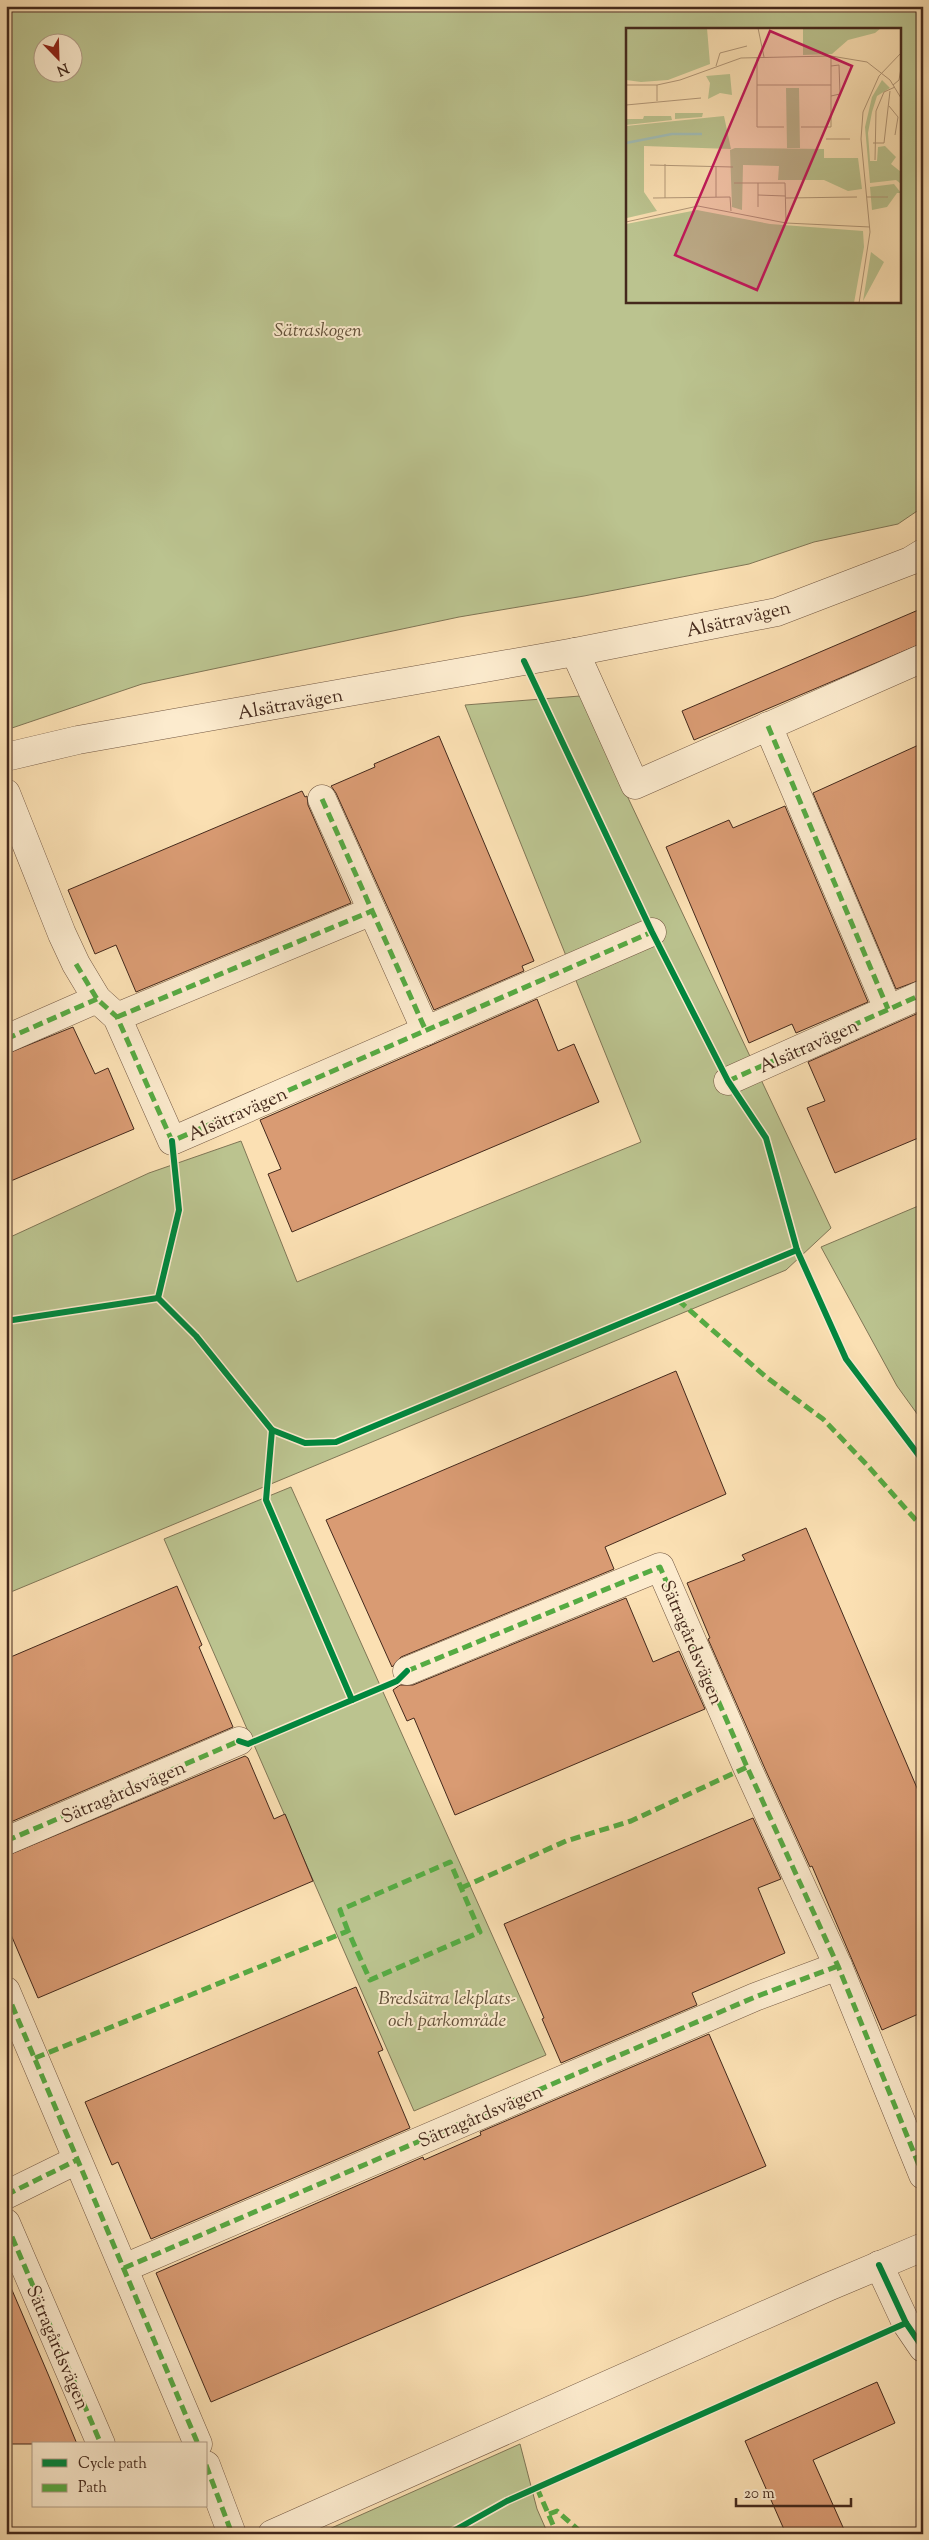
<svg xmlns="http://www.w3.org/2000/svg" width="929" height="2540" font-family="'Sorts Mill Goudy',serif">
	<rect width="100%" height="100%" fill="#fbe0b3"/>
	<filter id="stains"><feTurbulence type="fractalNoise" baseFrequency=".004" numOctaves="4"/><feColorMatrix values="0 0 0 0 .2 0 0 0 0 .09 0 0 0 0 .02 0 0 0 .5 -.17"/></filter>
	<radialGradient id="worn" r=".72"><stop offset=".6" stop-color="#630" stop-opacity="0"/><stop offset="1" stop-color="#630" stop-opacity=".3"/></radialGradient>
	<g fill="#bbc38f" stroke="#807656" fill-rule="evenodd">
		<path d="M 6,6 L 923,6 L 923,507 L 898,524 L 814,542 L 749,564 L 584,596 L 459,617 L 142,684 L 6,730 ZM 628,29 L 900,29 L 900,301 L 628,301 ZM 72,42 L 72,72 L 42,72 L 42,42 Z"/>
		<polygon points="580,696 831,1228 786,1270 6,1594 6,1239 149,1173 241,1141 297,1282 641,1142 465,705"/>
		<polygon points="923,1204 923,1422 897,1386 821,1247"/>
		<polygon points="291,1487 546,2055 414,2111 164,1539"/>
		<polygon points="520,2444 537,2509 548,2534 318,2534"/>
	</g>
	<g fill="#d99b73" stroke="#44291c">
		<polygon points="923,608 923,643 694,740 682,711"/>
		<polygon points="439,736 534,961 522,966 524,971 434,1010 336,793 331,786 375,767 374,764"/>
		<polygon points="923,743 923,979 896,989 813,793"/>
		<polygon points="302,791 305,797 307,796 308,805 351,903 136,992 116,945 95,954 68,890"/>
		<polygon points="785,806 868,1002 796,1033 792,1024 749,1043 666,847 729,820 733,828"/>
		<polygon points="537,999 558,1051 574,1044 599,1102 292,1232 268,1174 281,1169 260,1120"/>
		<polygon points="923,1011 923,1136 835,1173 807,1108 825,1101 808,1062"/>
		<polygon points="73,1027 95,1074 108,1068 134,1129 6,1183 6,1054"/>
		<polygon points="676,1371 726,1494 605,1547 614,1569 401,1657 392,1667 326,1520"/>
		<polygon points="806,1528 923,1802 923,2012 882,2030 812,1866 810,1867 766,1771 708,1639 710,1638 687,1583 745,1560 742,1555"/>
		<polygon points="177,1586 202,1645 199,1647 233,1727 6,1824 6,1659"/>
		<polygon points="626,1598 653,1662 679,1651 705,1709 455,1815 414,1718 407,1721 393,1690 400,1685 413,1685"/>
		<polygon points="245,1756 248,1758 274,1819 285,1814 313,1881 38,1998 6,1923 6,1856"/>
		<polygon points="753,1818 781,1879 758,1888 785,1953 692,1993 697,2005 561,2063 542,2019 544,2018 504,1924"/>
		<polygon points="356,1987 383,2050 378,2052 410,2128 151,2239 118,2162 112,2165 85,2102"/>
		<polygon points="709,2034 766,2166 211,2402 156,2273 423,2157 424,2160 481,2135 480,2132"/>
		<polygon points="6,2276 48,2374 77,2444 6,2444"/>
		<polygon points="877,2382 895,2423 813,2460 846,2534 786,2534 745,2441"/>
	</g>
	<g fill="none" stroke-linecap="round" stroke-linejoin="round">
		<g stroke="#725742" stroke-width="29">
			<g id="minor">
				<polyline points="575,652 635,785 923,658"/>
				<polyline points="768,726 888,1009"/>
				<polyline points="6,757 78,740 575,652 777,612 910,561 923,553"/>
				<polyline points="6,793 62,934 76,964 97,999 117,1017 172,1141 652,932"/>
				<polyline points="322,799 426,1031"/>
				<polyline points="117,1017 372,911"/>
				<polyline points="6,1039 97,999"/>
				<polyline points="728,1081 923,994"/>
				<polyline points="407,1671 660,1567 747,1767 838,1966 923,2175"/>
				<polyline points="6,1841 239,1741"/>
				<polyline points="6,1991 198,2444"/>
				<polyline points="6,2195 77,2160"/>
				<polyline points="6,2223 101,2444"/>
				<polyline points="879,2265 906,2323 923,2348"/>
				<polyline points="124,2268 755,1997 838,1966"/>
				<polyline points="206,2465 232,2534"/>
				<polyline points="272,2534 828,2287 923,2247"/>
			</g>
		</g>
		<use href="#minor" stroke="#fcebce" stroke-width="28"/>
		<g stroke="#56ab43" stroke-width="5" stroke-dasharray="10 5" stroke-linecap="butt">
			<polyline points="768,726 888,1009"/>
			<polyline points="322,799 426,1031"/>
			<polyline points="76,964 97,999 117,1017 172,1141 652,932"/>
			<polyline points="117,1017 372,911"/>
			<polyline points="6,1039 97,999"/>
			<polyline points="728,1081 923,994"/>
			<polyline points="678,1300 766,1377 823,1419 867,1465 923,1528"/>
			<polyline points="407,1671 660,1567 747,1767 838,1966 923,2175"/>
			<polyline points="6,1841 239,1741"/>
			<polyline points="461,1888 566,1841 631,1821 747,1767"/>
			<polyline points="6,1991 198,2444"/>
			<polyline points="35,2058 348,1931 370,1980 480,1932 450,1862 340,1910 348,1931"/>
			<polyline points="6,2195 77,2160"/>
			<polyline points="6,2223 101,2444"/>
			<polyline points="124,2268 755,1997 838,1966"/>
			<polyline points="206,2465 232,2534"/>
			<polyline points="537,2488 557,2534"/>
			<polyline points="549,2514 557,2511 583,2534"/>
		</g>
		<g stroke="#fcebce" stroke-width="9">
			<g id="cycleway">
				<polyline points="524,661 652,932 728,1081 766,1138 797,1250 846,1359 923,1461"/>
				<polyline points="158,1298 179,1210 172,1141"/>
				<polyline points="6,1321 158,1298 196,1336 272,1430 305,1443 336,1442 797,1250"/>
				<polyline points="272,1430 266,1500 352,1700"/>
				<polyline points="239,1741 248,1744 397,1681 407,1671"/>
				<polyline points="879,2265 906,2323 923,2348"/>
				<polyline points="448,2534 507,2501 906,2323"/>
			</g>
		</g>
		<use href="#cycleway" stroke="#00873e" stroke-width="6"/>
	</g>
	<g text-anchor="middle" stroke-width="4" stroke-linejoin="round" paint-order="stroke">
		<g font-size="19" font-style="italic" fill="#625039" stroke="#fcebce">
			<text x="318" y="336">Sätraskogen</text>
			<text x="447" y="2004">Bredsätra lekplats-<tspan x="447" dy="22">och parkområde</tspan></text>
		</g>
		<g font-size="19" fill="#44291c" stroke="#fcebce">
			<text transform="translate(738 618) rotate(-13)" y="7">Alsätravägen</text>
			<text transform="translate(290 703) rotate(-10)" y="7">Alsätravägen</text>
			<text transform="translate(808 1045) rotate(-24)" y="7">Alsätravägen</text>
			<text transform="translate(237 1113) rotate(-24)" y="7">Alsätravägen</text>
			<text transform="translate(693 1642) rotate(67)" y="7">Sätragårdsvägen</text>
			<text transform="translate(123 1791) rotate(-23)" y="7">Sätragårdsvägen</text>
			<text transform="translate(480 2115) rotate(-23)" y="7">Sätragårdsvägen</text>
			<text transform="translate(59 2347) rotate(67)" y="7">Sätragårdsvägen</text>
		</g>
	</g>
	<g transform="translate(626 28)">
		<rect width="275" height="275" fill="#fbe0b3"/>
		<path d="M 0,0 L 81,0 L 84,36 L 42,52 L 15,54 L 0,52 ZM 177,0 L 255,0 L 249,5 L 222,12 L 206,26 L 177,27 ZM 104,46 L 106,67 L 94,65 L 82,71 L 84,55 L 80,48 ZM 256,52 L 264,60 L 251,68 L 246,84 L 242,105 L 244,133 L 251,133 L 252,119 L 259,118 L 270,129 L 265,136 L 275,144 L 275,156 L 270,152 L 244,155 L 239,99 L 246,69 ZM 160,60 L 173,60 L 174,120 L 161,120 ZM 49,85 L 77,85 L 76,89 L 49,91 ZM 18,88 L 45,88 L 46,92 L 0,97 L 0,91 L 17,91 ZM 98,88 L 105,121 L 18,118 L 18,164 L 31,183 L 1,190 L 0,98 ZM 109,120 L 198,121 L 198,130 L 232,130 L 236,161 L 222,163 L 198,152 L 152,152 L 153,138 L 117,137 L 116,182 L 106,179 L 104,122 ZM 268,156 L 275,165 L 271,165 L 261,179 L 246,182 L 244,159 ZM 71,182 L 144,196 L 237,203 L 238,219 L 228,275 L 0,275 L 0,196 ZM 245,224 L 258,234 L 237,273 Z" fill="#bbc38f"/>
		<path fill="none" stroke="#a0bbb4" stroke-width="2.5" d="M 0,115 L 46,106 L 76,106"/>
		<path fill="none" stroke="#b29777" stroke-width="1" d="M 132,0 L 138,29M 131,29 L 131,99 L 158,99M 90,38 L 94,25 L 121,18M 205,38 L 213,37 L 214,66 L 205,68M 0,57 L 31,57 L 54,52 L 115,30 L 205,28 L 241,34 L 264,52 L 275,70M 131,57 L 205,57M 267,57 L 273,52 L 275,40M 31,73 L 31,57M 0,77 L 75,70M 263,78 L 272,89 L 269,107M 175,99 L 205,99 L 205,28M 200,111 L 224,111M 247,115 L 258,115 L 264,63M 249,132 L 250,83 L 258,64 L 269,59M 39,136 L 39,170M 24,137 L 107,139M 108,155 L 159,155 L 160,195M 132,155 L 132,179M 132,167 L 159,168M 90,169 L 90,139M 241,169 L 262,169M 27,170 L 104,169 L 105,183M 160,170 L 231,169M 0,194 L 72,178 L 160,195 L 244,199M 233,275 L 244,204 L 235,111 L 237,84 L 253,48 L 275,25"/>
		<path fill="#c2185b" fill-opacity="0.15" stroke="#c2185b" stroke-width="2.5" d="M 144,3 L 226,38 L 131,262 L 49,227 Z"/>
		<rect width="275" height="275" fill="none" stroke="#44291c" stroke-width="2.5"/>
	</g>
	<rect width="929" height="2540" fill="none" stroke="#fbe0b3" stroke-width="25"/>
	<rect x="8" y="8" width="914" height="2525" fill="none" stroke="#44291c" stroke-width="2.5"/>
	<rect x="12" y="12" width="904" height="2515" fill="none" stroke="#44291c"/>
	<rect x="32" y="2442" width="175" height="65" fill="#fcebce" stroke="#b29d87"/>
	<rect x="42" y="2459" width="25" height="8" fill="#00873e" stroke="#b29d87"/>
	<text x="78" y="2468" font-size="15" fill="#44291c">Cycle path</text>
	<rect x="42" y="2484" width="25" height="8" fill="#56ab43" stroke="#b29d87"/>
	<text x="78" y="2492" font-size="15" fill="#44291c">Path</text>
	<g transform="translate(58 58) rotate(157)"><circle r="24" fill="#fcebce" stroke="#b29d87"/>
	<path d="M0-4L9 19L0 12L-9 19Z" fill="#8f2418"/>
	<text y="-8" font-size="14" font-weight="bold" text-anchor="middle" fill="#44291c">N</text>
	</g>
	<path d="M736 2498v8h115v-8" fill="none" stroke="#44291c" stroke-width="2.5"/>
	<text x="744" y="2498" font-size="15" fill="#44291c" stroke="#fcebce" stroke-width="4" paint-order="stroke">20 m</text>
	<rect width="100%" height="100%" filter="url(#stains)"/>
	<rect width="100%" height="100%" fill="url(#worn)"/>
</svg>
